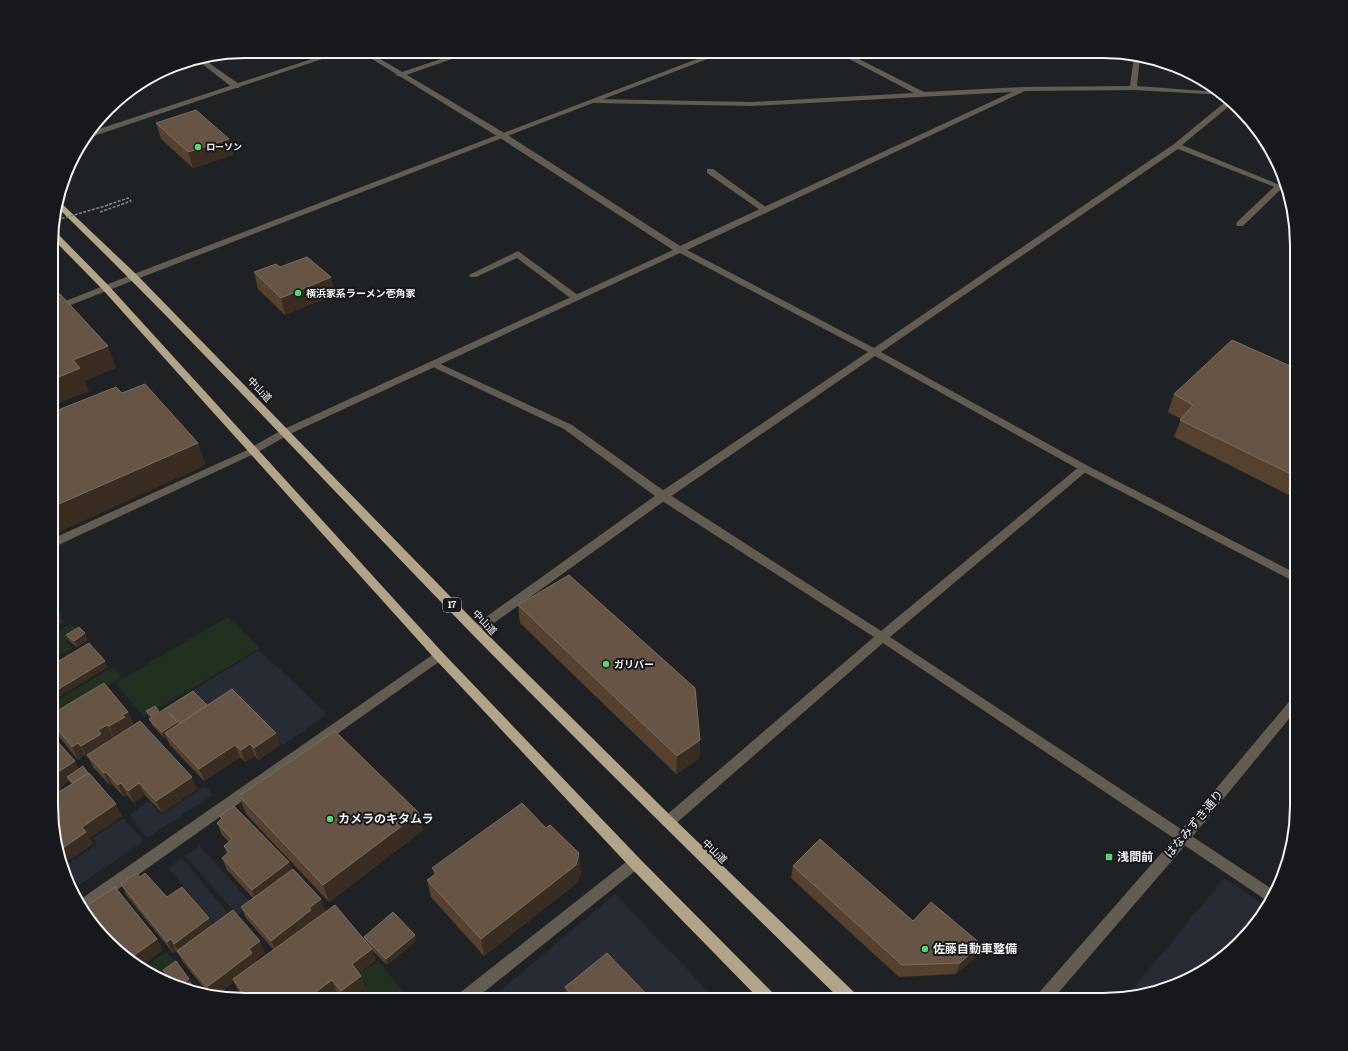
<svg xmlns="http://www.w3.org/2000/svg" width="1348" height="1051" font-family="Literata,'Noto Sans JP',serif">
	<rect width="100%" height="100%" fill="#1f2225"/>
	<g fill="#262b34">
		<polygon points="259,650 327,714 283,745 237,700 167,714 161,710"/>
		<polygon points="205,786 213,795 147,838 129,815 149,801 161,815"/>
		<polygon points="123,818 144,841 79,885 64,866 97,844 93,838"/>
		<polygon points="200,846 252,904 238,915 185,856"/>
		<polygon points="182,858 231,917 217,927 168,868"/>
		<polygon points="1224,878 1266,906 1249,934 1177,985 1128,995"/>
		<polygon points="615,894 717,1000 489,1000"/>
	</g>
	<g fill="#223020">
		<polygon points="227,617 260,648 144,717 116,683"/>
		<polygon points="71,624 80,633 66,641 72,649 56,658 52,653 52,635"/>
		<polygon points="113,667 122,677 52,719 52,703"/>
		<polygon points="166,952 177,964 161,975 167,983 143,968"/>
		<polygon points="378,961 411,1000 349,1000 367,986 358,975"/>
	</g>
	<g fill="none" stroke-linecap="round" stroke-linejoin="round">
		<polyline stroke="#828587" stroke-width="1.5" stroke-dasharray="3 1.5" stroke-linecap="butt" points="100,212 131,201 128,198 105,206"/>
		<g fill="#635d51" fill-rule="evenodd">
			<polygon points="465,51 475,51 403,76 397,76 396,74"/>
			<polygon points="202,58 239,84 239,88 233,88 196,59"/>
			<polygon points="707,169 713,169 770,210 766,213 763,212 707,173"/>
			<polygon points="1276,185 1282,185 1283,187 1243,226 1237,226 1236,224 1237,222"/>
			<polygon points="518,251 579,296 581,298 579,300 573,300 517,258 476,277 470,277 469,275"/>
			<polygon points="106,285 110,288 109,290 58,310 53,310 53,306"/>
			<polygon points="434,361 572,425 667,493 881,631 1080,466 1088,466 1089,468 1088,470 890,637 1275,891 1269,902 883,643 673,826 668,828 663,826 661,822 663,818 874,637 659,499 564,429 431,366 429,364"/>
			<polygon points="254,447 259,450 258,452 52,548 52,539"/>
			<polygon points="635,857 640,859 642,863 640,867 474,1000 455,1000 457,995 630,859"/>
		</g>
		<g fill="#635d51" fill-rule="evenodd">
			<polygon points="336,51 346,51 91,137 86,137 90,132"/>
			<polygon points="359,51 367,51 506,134 680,246 1012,92 752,106 595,103 591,101 592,99 752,102 914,93 834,51 843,51 924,92 1024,87 1130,86 1134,56 1140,57 1137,86 1219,92 1225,95 1133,90 1025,91 687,250 874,348 1174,144 1230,98 1233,103 1182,145 1285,187 1287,192 1178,149 881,352 1088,466 1297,574 1297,583 1080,470 875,356 667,499 480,633 476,634 472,633 470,630 472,627 659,493 868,352 680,253 290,434 258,452 250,452 249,450 250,448 282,430 673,250 500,138"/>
			<polygon points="700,51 708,51 715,57 713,58 709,58"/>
			<polygon points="134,274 137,275 138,277 137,279 109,290 106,291 102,288 103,286"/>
			<polygon points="439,651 443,653 445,656 443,659 87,911 86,911 78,901 435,653"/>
		</g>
		<g fill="#635d51" fill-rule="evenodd">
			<polygon points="718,51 728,51 137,279 134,280 130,277 131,275"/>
			<polygon points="1297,695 1297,709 1188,842 1052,1000 1035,1000 1037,995 1178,834 1293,697"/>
		</g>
		<g fill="#b2a488" fill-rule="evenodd">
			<path d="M 59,201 L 137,275 L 480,627 L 673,818 L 857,995 L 859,1000 L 841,1000 C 717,879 593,757 471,633 C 333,491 199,345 57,207 Z"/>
			<polygon points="53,231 56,232 109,286 443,653 640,859 775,995 777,1000 760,1000 630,867 435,659 103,290 53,239"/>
		</g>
		<polyline stroke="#828587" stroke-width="1.5" stroke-dasharray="3 1.5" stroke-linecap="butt" points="53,221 105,206"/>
	</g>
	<g fill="#56412f" fill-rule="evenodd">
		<polygon points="156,123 229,139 233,155 193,168 161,139"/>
		<polygon points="280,267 335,294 285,315 258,289 254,272"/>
		<polygon points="1297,369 1297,499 1174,437 1181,419 1168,412 1174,394"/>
		<polygon points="122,393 198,443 205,465 52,535 52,420 53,422 56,421 53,412"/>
		<polygon points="518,605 700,740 700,758 676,774 520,623"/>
		<polygon points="66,635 88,640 77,647 69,641"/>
		<polygon points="207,705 280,745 258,760 255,756 245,762 240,757 204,781 170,745 166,737 164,738 152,725 149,719 150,718 146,711 160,712"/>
		<path d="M 128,712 L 133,724 L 129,727 L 130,728 L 197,789 L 162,813 L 145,795 L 134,803 L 127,795 L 124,797 L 112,784 L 110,785 L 93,767 L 88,757 L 87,758 L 85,755 L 78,760 L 53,729 L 52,725 L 52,714 ZM 113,737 L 114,738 L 105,744 L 105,742 Z"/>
		<path d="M 56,740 L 79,769 L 122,816 L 89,838 L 93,844 L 64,863 L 63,862 L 51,819 ZM 69,781 L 72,784 L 62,790 L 60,787 Z"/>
		<polygon points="239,796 419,813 423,830 329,902 246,814"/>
		<polygon points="220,816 289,862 292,870 321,899 325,911 314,919 314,920 365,940 364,937 415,935 416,941 387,965 372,950 376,960 359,973 361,976 365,987 348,1000 343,1000 336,991 325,1000 245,1000 238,990 234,982 216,996 209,994 183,962 179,954 176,951 173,953 127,896 121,884 140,877 167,897 213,925 265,953 255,960 256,962 274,950 246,918 241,907 253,898 227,870 222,858 227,854 224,846 229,842 222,835 217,823 221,819"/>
		<polygon points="793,866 913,921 981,944 978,955 956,974 899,977 791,878"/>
		<polygon points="432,868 581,870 578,882 484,956 431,897 427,880 434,875"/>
		<polygon points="163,970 192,984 191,985 195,991 174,986 166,975"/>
		<polygon points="565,987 652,1000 572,1000 566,993"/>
	</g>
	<g fill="#392d22">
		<polygon points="229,139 233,155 193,168 188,152"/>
		<polygon points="331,277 335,294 285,315 281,298"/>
		<polygon points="108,346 116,368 85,381 89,391 52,406 52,380 73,360"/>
		<polygon points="198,443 205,465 52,535 52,507"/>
		<polygon points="58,610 63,622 52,629 52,613"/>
		<polygon points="85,633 88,640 77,647 74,641"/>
		<polygon points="105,661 108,667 52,701 52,693"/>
		<polygon points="159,711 162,717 154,723 151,716"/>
		<polygon points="128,712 133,724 129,727 130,729 114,739 109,726 122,715"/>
		<polygon points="177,722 179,728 165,733 166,737 164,738 162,732"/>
		<polygon points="107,725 113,737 105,742 107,746 87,755 88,757 87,758 81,746 98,730"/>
		<polygon points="52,733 59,745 52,750"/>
		<polygon points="276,733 280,745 258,760 254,748"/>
		<polygon points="700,740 700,758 676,774 677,756"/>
		<polygon points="78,743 85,755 78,760 72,747"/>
		<polygon points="250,744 255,756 245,762 241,750"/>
		<polygon points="235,745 240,757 204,781 199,769"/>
		<polygon points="75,761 81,773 67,777 69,781 60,787 64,794 51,802 52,776"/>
		<polygon points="106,772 112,784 110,785 104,773"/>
		<polygon points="192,777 197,789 162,813 156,801"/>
		<polygon points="121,783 127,795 124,797 118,785"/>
		<polygon points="139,783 145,795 134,803 128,791"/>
		<polygon points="116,804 122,816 89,838 93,844 64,863 63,861 60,850 82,827"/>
		<polygon points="419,813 423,830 329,902 323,885"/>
		<polygon points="579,853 581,870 578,882 484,956 481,939"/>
		<polygon points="289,862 293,874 257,902 252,890"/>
		<polygon points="73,879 76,885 70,889 68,882"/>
		<polygon points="321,899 325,911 314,919 315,922 276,952 271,941 309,908"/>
		<polygon points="209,918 215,930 179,953 174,944"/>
		<polygon points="415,935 416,941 387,965 386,959"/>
		<polygon points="157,939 163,950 141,967 129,959"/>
		<polygon points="171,939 176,951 173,953 167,942"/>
		<polygon points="260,941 265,953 255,960 257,964 233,979 234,982 216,996 210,994 207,987 249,949"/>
		<polygon points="981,944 978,955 956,974 960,963"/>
		<polygon points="372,949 376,960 356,975 352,964"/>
		<polygon points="361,976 365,987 348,1000 344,1000 341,991"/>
		<polygon points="189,979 192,984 186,989 178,987"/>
		<polygon points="332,980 336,991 325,1000 305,1000"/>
	</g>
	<g fill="#665444" stroke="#7c6d60">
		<polygon points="196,110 229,139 188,152 156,123"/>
		<polygon points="307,257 331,277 281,298 254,272 276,264 280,267"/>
		<polygon points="60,294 108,346 73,360 80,368 52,380 53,296"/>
		<polygon points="1232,340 1297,369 1297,477 1180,420 1193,405 1174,394"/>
		<polygon points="145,384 198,443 52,507 52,422 58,420 53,412 116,387 122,393"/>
		<polygon points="569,575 695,688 700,740 677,756 518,605"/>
		<polygon points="52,603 58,610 52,613"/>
		<polygon points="79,627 85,633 74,641 66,635"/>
		<polygon points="89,643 105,661 52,693 52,665"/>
		<polygon points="104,683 128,712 122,715 125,717 109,726 107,725 98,730 101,734 81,746 78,743 72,747 52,722 52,714"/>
		<polygon points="232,689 276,733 254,748 250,744 241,750 235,745 199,769 165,733"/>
		<polygon points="193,691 207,705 180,723 168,712 177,722 162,732 149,719"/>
		<polygon points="155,706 159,711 151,716 146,711"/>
		<polygon points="140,721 192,777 156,801 139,783 128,791 121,783 118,785 106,772 104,773 87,755"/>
		<polygon points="335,731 419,813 323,885 239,796"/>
		<polygon points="56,740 75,761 52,776 57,782 52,786 52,743"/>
		<polygon points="83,766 88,773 73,783 67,777"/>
		<polygon points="89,773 116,804 82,827 86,832 60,850 51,819 51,797"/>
		<polygon points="522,803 546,828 550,825 579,853 576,865 481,939 427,880 437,873 432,868"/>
		<polygon points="234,806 289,862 252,890 222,858 229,852 224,846 232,839 217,823 222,818 220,816"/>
		<polygon points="820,839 913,921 931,902 981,944 960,963 902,965 793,866"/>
		<polygon points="65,869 73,879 68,882"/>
		<polygon points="293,869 321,899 309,908 311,910 271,941 241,907"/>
		<polygon points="137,873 140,877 145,873 167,897 182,887 209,918 174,944 171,939 167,942 121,884"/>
		<polygon points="115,887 157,939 129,959 117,952 83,908"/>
		<polygon points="335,905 372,949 352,964 361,976 341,991 332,980 305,1000 248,1000 233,979"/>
		<polygon points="233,910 260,941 249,949 252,953 207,987 177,951"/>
		<polygon points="393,912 415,935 386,959 364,937"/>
		<polygon points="607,953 652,1000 576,1000 565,987"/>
		<polygon points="176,961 189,979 178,987 175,986 163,970"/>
		<polygon points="190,982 195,991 182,988"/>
		<polygon points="228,993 232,999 222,997"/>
	</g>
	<g fill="#55d671" stroke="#16181c" stroke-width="1.5">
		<circle cx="198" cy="147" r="4"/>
		<circle cx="298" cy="293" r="4"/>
		<circle cx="606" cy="664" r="4"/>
		<circle cx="330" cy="819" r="4"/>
		<rect x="1105" y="853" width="8" height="8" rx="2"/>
		<circle cx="925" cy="949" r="4"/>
	</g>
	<g text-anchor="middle" stroke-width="4" stroke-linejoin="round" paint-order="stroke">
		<g font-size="9" font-weight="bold" fill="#f1f3f5" stroke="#16181c" text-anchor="start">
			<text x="206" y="150">ローソン</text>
		</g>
		<rect fill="#16181c" stroke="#afb1b4" stroke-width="1" x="443" y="598" width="18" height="14" rx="3"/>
		<g font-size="9" font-weight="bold" fill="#f1f3f5">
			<text x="452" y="608">17</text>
		</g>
		<g font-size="10" font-weight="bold" fill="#f1f3f5" stroke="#16181c" text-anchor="start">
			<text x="306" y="297">横浜家系ラーメン壱角家</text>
			<text x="614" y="668">ガリバー</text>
		</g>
		<g font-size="10" fill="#f1f3f5" stroke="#16181c">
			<text transform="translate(260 389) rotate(46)" y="4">中山道</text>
			<text transform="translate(485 622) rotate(46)" y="4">中山道</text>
			<text transform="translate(715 851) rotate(44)" y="4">中山道</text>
		</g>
		<g font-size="12" font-weight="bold" fill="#f1f3f5" stroke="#16181c" text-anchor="start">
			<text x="338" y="823">カメラのキタムラ</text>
			<text x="1117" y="861">浅間前</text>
			<text x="933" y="953">佐藤自動車整備</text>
		</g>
		<g font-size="12" fill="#f1f3f5" stroke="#16181c">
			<text transform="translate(1194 824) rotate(-50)" y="4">はなみずき通り</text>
		</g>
	</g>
	<path d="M0 0H1348V1051H0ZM245 58H1103A187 187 0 0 1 1290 245V806A187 187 0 0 1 1103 993H245A187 187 0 0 1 58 806V245A187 187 0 0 1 245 58Z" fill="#16181c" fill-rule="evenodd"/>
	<path fill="none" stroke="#f1f3f5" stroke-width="2" d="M245 58H1103A187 187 0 0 1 1290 245V806A187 187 0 0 1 1103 993H245A187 187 0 0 1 58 806V245A187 187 0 0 1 245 58Z"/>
</svg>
